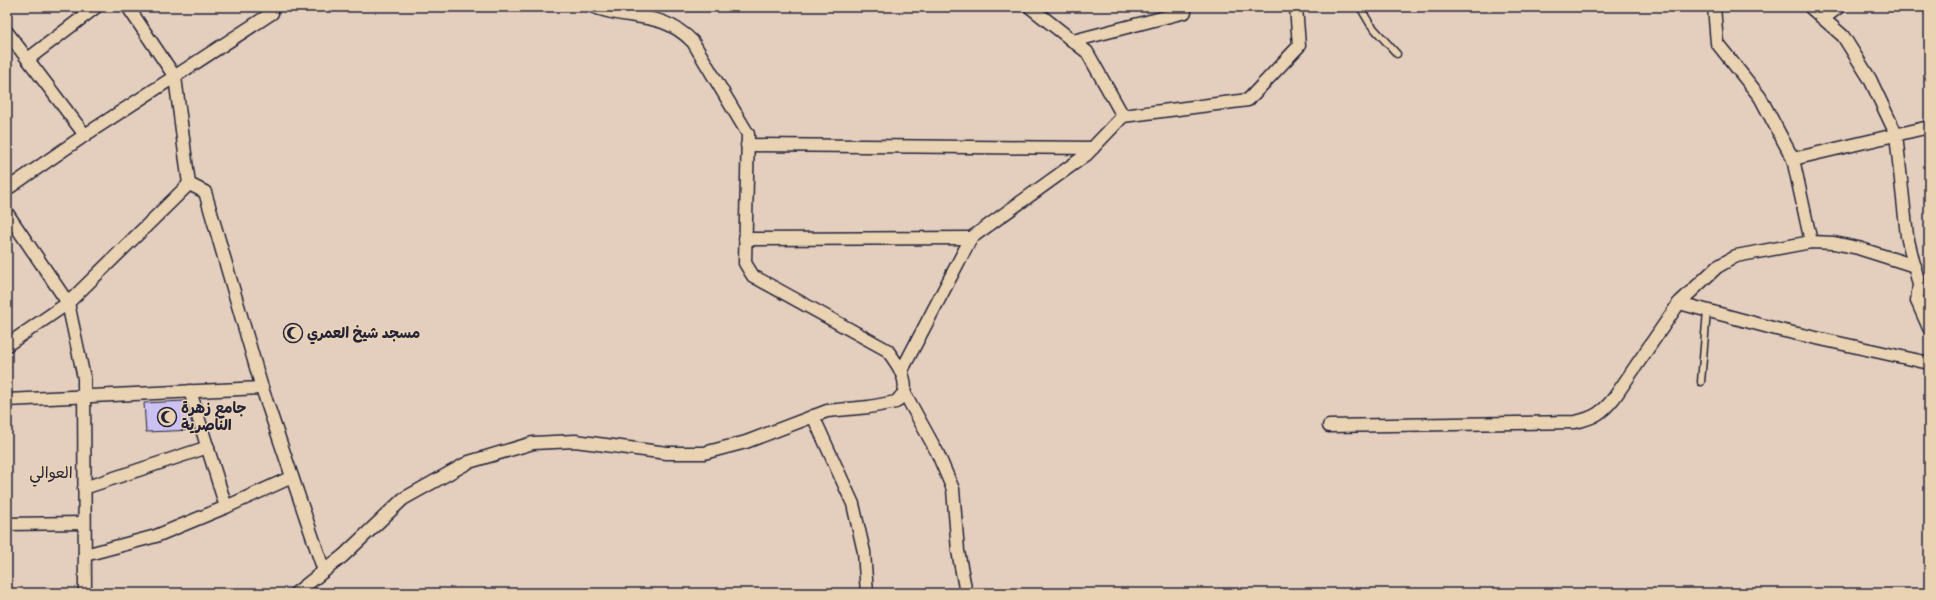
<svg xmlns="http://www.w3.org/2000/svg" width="1936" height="600" font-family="'Patrick Hand','Playpen Sans Arabic',sans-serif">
	<rect width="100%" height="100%" fill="#e4cfbf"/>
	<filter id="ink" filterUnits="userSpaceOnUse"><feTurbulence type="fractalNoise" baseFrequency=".025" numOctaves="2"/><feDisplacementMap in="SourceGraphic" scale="8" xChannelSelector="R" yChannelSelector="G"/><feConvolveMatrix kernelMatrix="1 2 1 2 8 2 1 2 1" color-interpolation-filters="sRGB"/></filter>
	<g filter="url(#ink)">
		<polygon fill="#99dca8" stroke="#5e7f72" points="672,7 777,7 777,10 673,12"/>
		<polygon fill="#ccc1f3" stroke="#22223b" points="185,401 194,430 146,432 144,403"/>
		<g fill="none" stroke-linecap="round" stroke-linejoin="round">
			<g stroke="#22223b" stroke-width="9">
				<g id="service">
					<polyline points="1360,7 1370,24 1397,54"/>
					<polyline points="1701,382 1707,311"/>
				</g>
			</g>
			<g stroke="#22223b" stroke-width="15">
				<g id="minor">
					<polyline points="128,7 175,77 189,184"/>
					<polyline points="1030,7 1087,52 1123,116"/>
					<polyline points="1714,7 1717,43 1760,97 1793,159 1929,127"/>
					<polyline points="1810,7 1843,36 1870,79 1896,134 1907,236 1919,285 1917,301 1929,328"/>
					<polyline points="1822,11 1824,18 1839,7"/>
					<polyline points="7,32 85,135 7,189"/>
					<polyline points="1073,41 1185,12"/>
					<polyline points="28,59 96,7"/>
					<polyline points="85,135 272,13 272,7"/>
					<polyline points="747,145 1093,148"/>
					<polyline points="1793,159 1811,242"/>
					<polyline points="7,213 68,303 84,378 85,593"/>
					<polyline points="745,239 971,238"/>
					<polyline points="1679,303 1780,330 1929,363"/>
					<polyline points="7,345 68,303 189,184 205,192 262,388 324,571"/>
					<polyline points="901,372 971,238 1086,155 1123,116 1248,100 1299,46 1296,7"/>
					<polyline points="190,391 226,507"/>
					<polyline points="904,392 937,452 953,489 958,551 966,593"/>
					<polyline points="7,400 262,388"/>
					<polyline points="813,416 853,504 864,552 867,593"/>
					<path d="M 1329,426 L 1575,422 C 1594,418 1602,413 1614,398 L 1679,303 L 1717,267 L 1736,256 L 1811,242 L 1834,243 L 1858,248 L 1915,266"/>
					<polyline points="84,488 208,447"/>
					<polyline points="7,524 84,523"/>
					<polyline points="85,555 156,536 226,507 292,477"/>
					<path d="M 296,593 L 343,556 L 403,499 L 469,462 L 533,443 L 575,441 L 667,453 L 704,453 L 746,442 L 827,411 L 869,407 L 896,402 C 898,399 903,395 904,392 C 908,377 895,361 887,350 L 753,276 L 745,263 L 748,134 L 693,42 C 662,10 632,21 594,7"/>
				</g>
			</g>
			<use href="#service" stroke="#ead3b2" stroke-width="6"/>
			<use href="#minor" stroke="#ead3b2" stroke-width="12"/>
		</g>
	</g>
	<defs>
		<g id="mosque-ring" transform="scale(1)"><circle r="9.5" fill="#ead3b2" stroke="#22223b" stroke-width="1.5"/><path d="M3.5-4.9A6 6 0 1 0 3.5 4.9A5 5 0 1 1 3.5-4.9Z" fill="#22223b"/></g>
	</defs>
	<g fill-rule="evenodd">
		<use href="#mosque-ring" x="293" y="333"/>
		<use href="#mosque-ring" x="167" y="417"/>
	</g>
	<g text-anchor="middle" stroke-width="3" stroke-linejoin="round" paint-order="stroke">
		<g font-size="15" font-weight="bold" fill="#22223b" stroke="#ead3b2" text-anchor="start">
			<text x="307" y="338">مسجد شيخ العمري</text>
			<text x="181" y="413">جامع زهرة<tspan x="181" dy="17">الناصرية</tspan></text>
		</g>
		<g font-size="16" fill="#22223b" stroke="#ead3b2">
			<text x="51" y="478">العوالي</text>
		</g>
	</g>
	<rect width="1936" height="600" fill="none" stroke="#ead3b2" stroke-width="24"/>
	<rect x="12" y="12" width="1912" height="576" fill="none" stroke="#22223b" stroke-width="1.5" filter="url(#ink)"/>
</svg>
